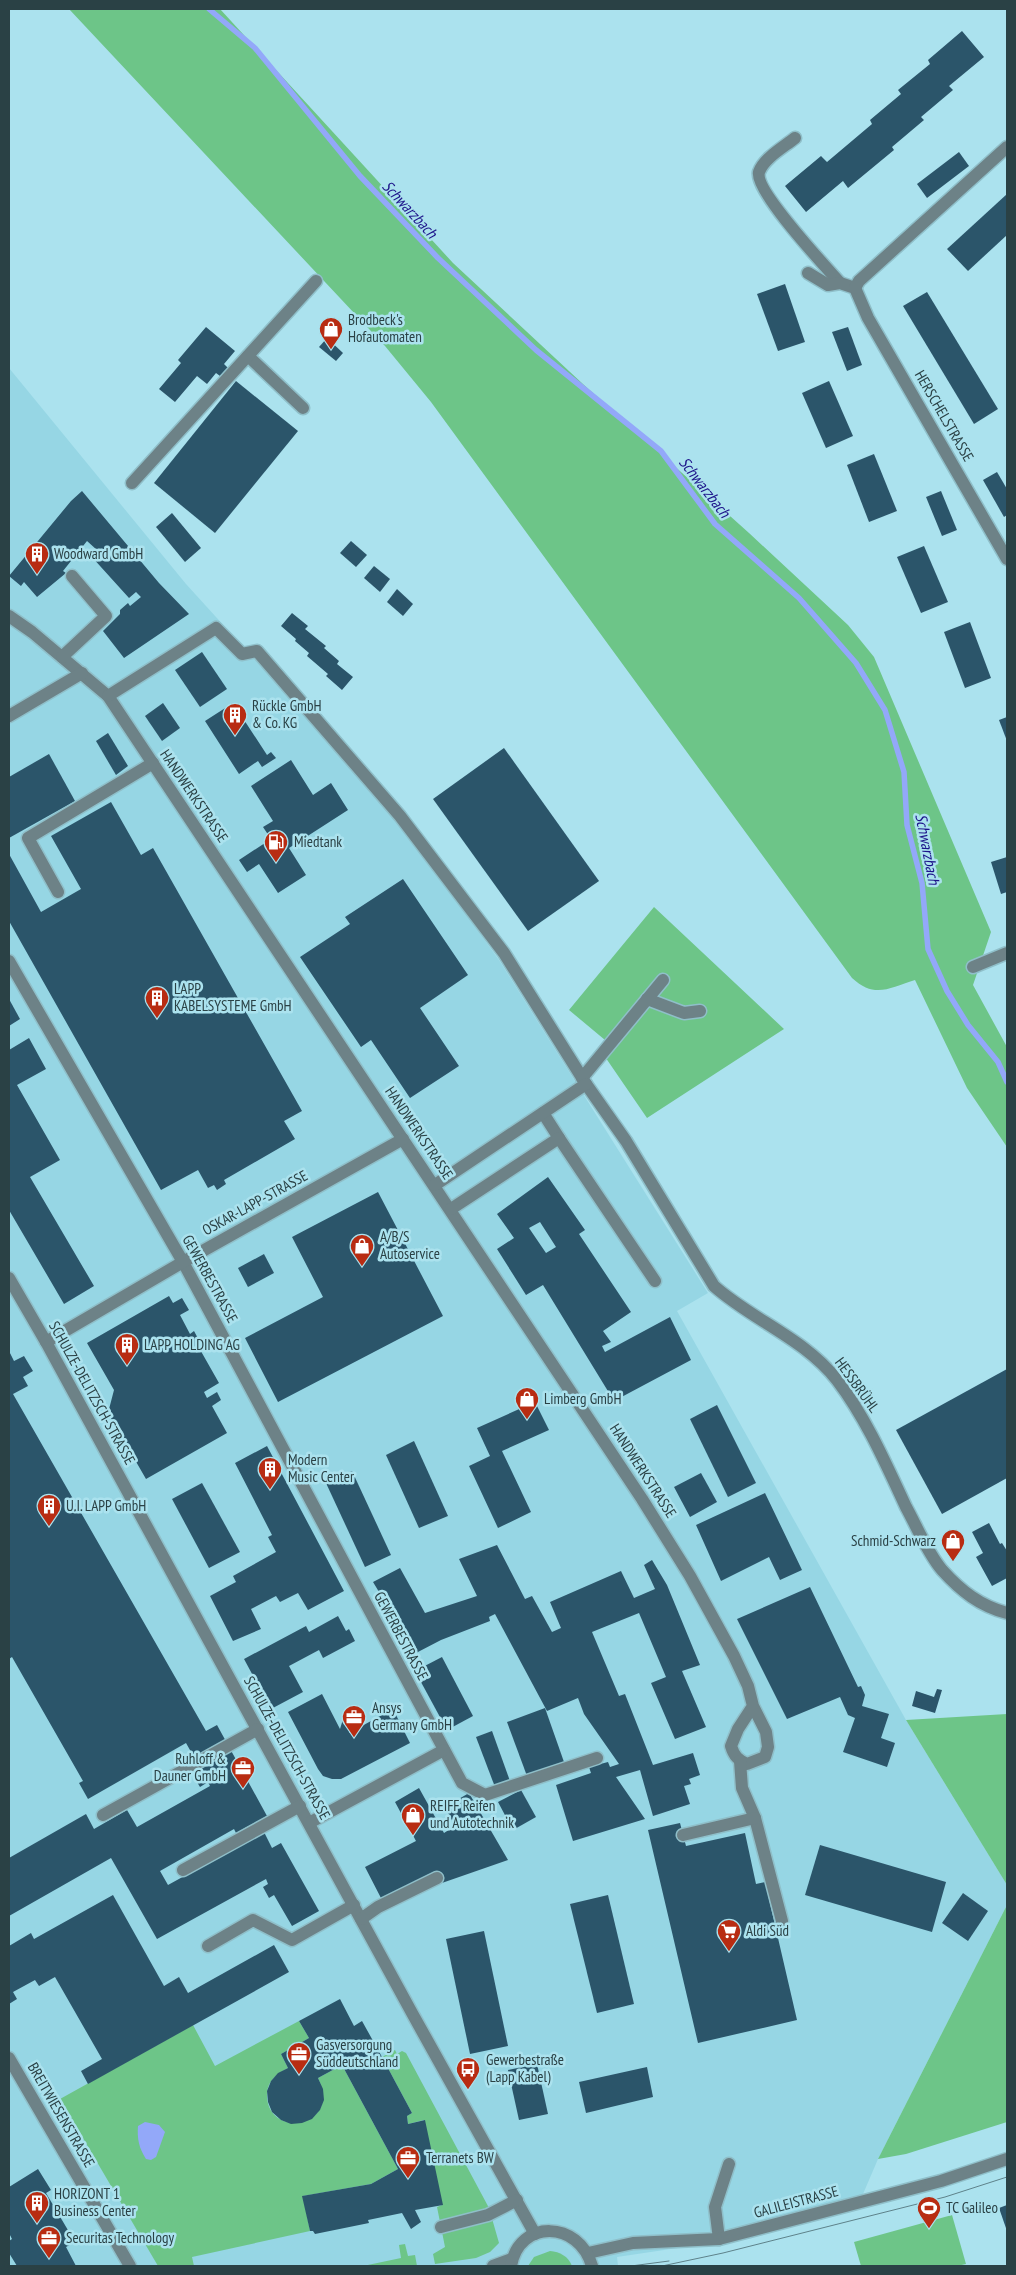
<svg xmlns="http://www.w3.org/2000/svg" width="1016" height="2275" font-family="'PT Sans Narrow',sans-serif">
	<rect width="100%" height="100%" fill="#abe2ee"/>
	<polygon fill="#96d6e4" points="9,368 186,584 336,749 423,854 499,960 708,1293 677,1311 906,1720 1007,1885 1007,1905 878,2159 857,2208 718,2242 617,2257 618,2266 9,2266"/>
	<g fill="#6dc588">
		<path d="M 69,9 L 220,9 L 453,263 L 584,385 L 749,533 L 848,625 L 874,657 L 991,932 L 973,985 L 1007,1047 L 1007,1147 L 967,1088 L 915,980 C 889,988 875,999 852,978 L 431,402 L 385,346 Z"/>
		<polygon points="654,907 784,1029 647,1118 599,1048 605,1040 569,1010"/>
		<polygon points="1007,1714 1007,1885 906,1720"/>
		<polygon points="1007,1905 1007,2122 906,2154 878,2159"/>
		<path d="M 299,2021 L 309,2038 L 281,2054 L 288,2068 C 278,2073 268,2080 267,2093 C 265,2140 343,2129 318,2078 L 342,2065 L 398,2169 L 371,2184 L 303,2196 L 310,2231 L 192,2257 L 194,2266 L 158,2266 L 60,2099 L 193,2025 L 215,2066 Z"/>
		<polygon points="395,2050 397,2054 402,2051 406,2053 489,2208 499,2243 490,2252 476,2258 435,2264 433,2254 445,2247 437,2207 442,2205 424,2120 408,2124 407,2116 412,2113 382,2057"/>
		<polygon points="952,2215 966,2264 957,2266 861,2266 854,2242"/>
		<polygon points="405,2244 408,2256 415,2255 417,2266 363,2266 401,2258 399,2245"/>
		<path d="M 550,2251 C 560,2252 568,2256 572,2266 L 528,2266 L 534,2257 Z"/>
	</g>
	<path fill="#93a8f9" d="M 145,2122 L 159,2125 L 165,2132 L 156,2157 L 151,2160 L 146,2159 C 139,2148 137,2139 138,2126 Z"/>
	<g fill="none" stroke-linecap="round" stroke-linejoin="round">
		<polyline stroke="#93a8f9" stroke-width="5.5" points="209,9 255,48 360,176 438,258 536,350 661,451 715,524 799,598 856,663 885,710 904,772 907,825 922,883 928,949 947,991 968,1025 998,1062 1007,1082"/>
	</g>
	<g fill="#2b556a" fill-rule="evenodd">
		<polygon points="962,31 984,57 949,86 953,90 921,117 924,120 892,147 894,150 848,188 843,181 806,212 785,186 821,156 827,162 872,124 870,120 901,94 898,90 930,64 928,60"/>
		<polygon points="959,152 969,166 927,198 917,184"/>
		<polygon points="1007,194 1007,235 968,271 947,249"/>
		<polygon points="785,284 805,342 778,351 757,294"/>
		<polygon points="927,292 998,409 974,424 903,306"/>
		<polygon points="206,327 235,351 224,364 228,368 220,376 216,373 207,384 197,376 175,402 159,389 181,363 178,360"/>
		<polygon points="848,327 862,365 847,371 832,332"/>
		<polygon points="327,338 343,353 336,361 319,347"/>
		<polygon points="236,381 298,431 215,533 154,483"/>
		<polygon points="829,381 853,436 826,448 802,393"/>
		<polygon points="874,454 897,511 869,522 847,465"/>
		<polygon points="997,472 1007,489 1007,515 1004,517 983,480"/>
		<polygon points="82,491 159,583 189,614 124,658 103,631 120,614 120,610 128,603 130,606 141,597 136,592 129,598 91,556 97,550 87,541 63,571 66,573 37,597 24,582 21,586 9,576 71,501"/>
		<polygon points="941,491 957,530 942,536 926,497"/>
		<polygon points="172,513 201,548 185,562 156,527"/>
		<polygon points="351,541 367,555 356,567 340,553"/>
		<polygon points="924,546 948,602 921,613 897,557"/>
		<polygon points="374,566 390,579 380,592 364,578"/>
		<polygon points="397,589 413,604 403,616 387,602"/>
		<polygon points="292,613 308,626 305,629 326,646 324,648 339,661 337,664 353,677 342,690 326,676 328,674 307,656 309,653 295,641 296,639 281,626"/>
		<polygon points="970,622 991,678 965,688 944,632"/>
		<polygon points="202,652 227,689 200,707 175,670"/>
		<polygon points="163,703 180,728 162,741 145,716"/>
		<polygon points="233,703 267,755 271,752 276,758 262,767 258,761 239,774 205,721"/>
		<polygon points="1007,717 1007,741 999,720"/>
		<polygon points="108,733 128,766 116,775 96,741"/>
		<polygon points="504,748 599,881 528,931 433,799"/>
		<polygon points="49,754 75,801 9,838 9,777"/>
		<polygon points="291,760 313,795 331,783 348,810 289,848 306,875 278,893 259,864 247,872 239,860 271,839 263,827 273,821 251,786"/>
		<polygon points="111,802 141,855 153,848 302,1111 284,1121 295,1139 224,1180 226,1184 217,1190 214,1185 208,1188 198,1170 161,1190 9,921 9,854 41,912 81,889 51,836"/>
		<polygon points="1007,857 1007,892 1001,894 991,862"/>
		<polygon points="403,879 468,975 420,1008 459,1066 410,1098 371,1040 361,1047 300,957 350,924 345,917"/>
		<polygon points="9,999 20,1019 9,1026"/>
		<polygon points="29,1038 46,1069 17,1085 60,1160 30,1177 94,1286 64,1304 9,1210 9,1050"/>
		<path d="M 548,1177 L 585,1230 L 579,1234 L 631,1312 L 603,1331 L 611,1342 L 602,1346 L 605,1352 L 670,1317 L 691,1360 L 614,1401 L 543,1285 L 526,1295 L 497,1249 L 514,1238 L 497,1214 ZM 540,1222 L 556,1247 L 546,1253 L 529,1228 Z"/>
		<polygon points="378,1192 443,1316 278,1402 245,1338 323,1297 292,1237"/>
		<polygon points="264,1254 274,1273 248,1287 238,1268"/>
		<polygon points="169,1296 173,1303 182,1298 189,1310 180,1315 190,1334 194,1331 201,1344 198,1346 219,1383 204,1392 207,1398 217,1392 221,1400 212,1406 227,1433 146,1479 108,1413 114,1390 87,1343"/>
		<polygon points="9,1351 14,1361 24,1356 33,1371 23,1377 28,1386 13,1394 206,1731 217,1725 267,1816 236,1833 234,1829 160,1871 168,1885 264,1832 272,1848 281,1843 319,1911 292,1926 274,1895 269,1898 263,1887 268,1884 266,1879 157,1939 111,1858 9,1916 9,1858 86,1814 94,1829 127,1810 137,1827 210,1786 208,1782 200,1787 194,1777 203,1773 186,1743 88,1799 79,1783 83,1781 12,1657 9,1659"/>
		<polygon points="1007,1369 1007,1478 942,1514 896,1430"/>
		<polygon points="535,1402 549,1430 502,1451 531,1512 498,1528 469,1466 490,1456 477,1428"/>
		<polygon points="717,1405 756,1483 728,1497 690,1419"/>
		<polygon points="414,1441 448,1516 419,1528 386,1455"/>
		<polygon points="267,1446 344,1591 308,1610 298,1593 280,1602 276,1596 251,1609 261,1629 233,1641 210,1596 236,1582 233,1576 276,1552 268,1537 272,1535 235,1463"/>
		<polygon points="352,1471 391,1555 365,1567 326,1483"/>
		<polygon points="701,1473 717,1502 690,1517 674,1487"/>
		<polygon points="202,1483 240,1552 209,1568 172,1499"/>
		<polygon points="765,1493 802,1570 780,1580 769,1557 721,1581 696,1525"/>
		<polygon points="989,1523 1000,1544 1002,1543 1007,1551 1007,1578 992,1586 976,1557 983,1553 972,1532"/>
		<polygon points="497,1545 525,1599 532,1596 552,1632 561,1628 550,1602 621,1571 634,1598 655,1589 644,1565 652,1560 667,1585 700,1665 682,1671 706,1727 675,1739 651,1683 666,1677 639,1613 592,1632 619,1696 625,1694 653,1765 693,1753 700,1775 689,1779 691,1784 684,1786 690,1804 653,1816 640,1770 616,1777 645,1819 573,1841 556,1785 591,1773 589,1767 608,1762 610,1767 619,1764 584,1714 578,1698 547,1711 495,1614 489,1617 490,1621 441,1640 416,1653 373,1582 400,1568 425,1613 477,1596 459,1559"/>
		<polygon points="810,1587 858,1687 861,1686 865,1695 862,1706 889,1714 881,1738 895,1743 887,1767 843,1752 855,1718 848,1715 840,1697 787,1719 737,1619"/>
		<polygon points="338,1616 346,1631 349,1629 355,1641 323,1658 319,1650 289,1666 303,1692 271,1709 244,1659 306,1626 309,1632"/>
		<polygon points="442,1657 473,1716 447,1730 415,1671"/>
		<polygon points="937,1689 942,1690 935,1713 912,1706 916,1691 934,1697"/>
		<polygon points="322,1694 340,1729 344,1716 350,1714 353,1719 349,1733 393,1709 410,1743 341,1779 332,1779 323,1776 318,1769 288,1712"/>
		<polygon points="545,1708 564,1762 527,1776 507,1722"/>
		<polygon points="492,1731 510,1781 495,1787 476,1737"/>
		<polygon points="419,1788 444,1833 455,1826 445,1807 469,1793 508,1860 439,1884 382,1900 365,1867 416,1841 395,1802"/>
		<polygon points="521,1790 536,1817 513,1830 498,1802"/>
		<polygon points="680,1823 686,1846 745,1833 756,1884 765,1882 797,2020 698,2043 648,1830"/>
		<polygon points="820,1845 946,1882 932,1932 805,1895"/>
		<polygon points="963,1893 988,1911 968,1941 942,1923"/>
		<polygon points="113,1895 164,1986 179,1977 188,1993 274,1945 289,1972 88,2084 81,2071 102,2059 55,1977 39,1986 35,1980 13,1992 17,1999 9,2004 9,1946 31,1933 34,1939"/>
		<polygon points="608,1895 634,2004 597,2013 570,1904"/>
		<polygon points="484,1931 508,2046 470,2054 446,1939"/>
		<polygon points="340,1999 354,2026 362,2021 382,2057 412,2113 407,2116 408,2124 425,2120 443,2205 415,2210 421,2222 411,2229 402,2213 368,2220 369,2223 315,2234 313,2231 310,2231 302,2196 371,2184 398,2169 342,2065 318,2078 323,2089 324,2100 320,2110 312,2119 302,2123 291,2124 281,2120 272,2112 268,2102 267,2091 271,2081 278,2073 288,2068 281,2054 309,2038 299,2021"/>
		<polygon points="537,2064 548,2114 519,2120 508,2070"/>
		<polygon points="647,2067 653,2097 586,2113 579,2082"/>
		<polygon points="38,2169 51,2190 46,2193 75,2242 66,2247 76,2266 17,2266 9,2253 9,2241 12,2239 9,2233 9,2187"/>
		<polygon points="1007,2205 1007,2231 999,2208"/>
	</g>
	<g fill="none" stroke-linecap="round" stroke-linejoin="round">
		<g stroke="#8fbfc9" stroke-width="15">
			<g id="minor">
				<path d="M 795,138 C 784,147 764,158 759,172 C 754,190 826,267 840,283"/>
				<polyline points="808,273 828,285 840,283 855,288 868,318 1007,559"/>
				<polyline points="855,288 859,281 1007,147"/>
				<polyline points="248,356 303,408"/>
				<polyline points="132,483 316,281"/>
				<path d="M 9,616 L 32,632 L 108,696 L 642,1499 L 690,1576 L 734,1656 L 748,1686 L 753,1706 L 766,1732 L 768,1747 L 765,1757 L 747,1764 C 738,1760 734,1756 731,1746 L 738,1729 L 753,1706"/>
				<polyline points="62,657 106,616 72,576"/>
				<path d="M 108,696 L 216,628 L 242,654 L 257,651 L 400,816 L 504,953 L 586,1084 L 626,1141 L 714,1286 C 752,1320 804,1338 837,1380 C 866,1418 886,1464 906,1507 C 917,1527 927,1552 942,1570 C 961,1591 980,1606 1007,1613"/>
				<polyline points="9,716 82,673"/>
				<polyline points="58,892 28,838 153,763"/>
				<polyline points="9,961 183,1262 462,1783 485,1795 597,1758"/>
				<polyline points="973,967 1007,953"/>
				<polyline points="647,999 684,1013 700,1011"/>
				<polyline points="582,1078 663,980"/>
				<polyline points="543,1113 559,1138"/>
				<polyline points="435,1185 586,1084"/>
				<polyline points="451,1209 559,1138 655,1281"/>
				<polyline points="9,1278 46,1342 412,2013 535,2234"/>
				<polyline points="46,1342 183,1262 403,1139"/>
				<polyline points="740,1761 742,1788 755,1818 782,1921"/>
				<polyline points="103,1815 258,1729"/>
				<polyline points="309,1823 444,1750"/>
				<polyline points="683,1835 755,1818"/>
				<polyline points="183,1870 300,1806"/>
				<polyline points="361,1919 378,1907 437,1878"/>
				<polyline points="208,1946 253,1920 292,1940 354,1905"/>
				<polyline points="9,2058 130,2266"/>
				<polyline points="441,2227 488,2215 517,2200"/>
				<polyline points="719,2239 715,2207 729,2164"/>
				<polyline points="588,2253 633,2243 719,2239 941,2181 1007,2159"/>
				<polyline points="493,2266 512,2259"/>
				<path d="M 511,2266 C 519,2219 579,2220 592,2266"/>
			</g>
		</g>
		<use href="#minor" stroke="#6d8287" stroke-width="12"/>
		<g stroke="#5e828a" stroke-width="1">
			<polyline points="631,2266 669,2261"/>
			<polyline points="662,2266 723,2253 945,2197 1007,2177"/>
		</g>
	</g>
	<defs>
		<g id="shop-pin" transform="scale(1.25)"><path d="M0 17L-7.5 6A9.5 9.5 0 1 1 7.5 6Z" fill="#b82c12" stroke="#abe2ee"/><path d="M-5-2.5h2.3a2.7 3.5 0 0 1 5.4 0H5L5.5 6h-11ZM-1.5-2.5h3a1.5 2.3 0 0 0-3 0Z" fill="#fff"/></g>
		<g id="building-pin" transform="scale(1.25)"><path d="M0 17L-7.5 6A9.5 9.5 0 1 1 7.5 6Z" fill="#b82c12" stroke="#abe2ee"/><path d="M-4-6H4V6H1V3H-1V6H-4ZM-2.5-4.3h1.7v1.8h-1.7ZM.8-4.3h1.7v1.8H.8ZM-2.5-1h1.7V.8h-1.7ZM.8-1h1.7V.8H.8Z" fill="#fff"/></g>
		<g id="fuel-pin" transform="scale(1.25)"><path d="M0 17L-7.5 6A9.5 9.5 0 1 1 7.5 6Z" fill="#b82c12" stroke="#abe2ee"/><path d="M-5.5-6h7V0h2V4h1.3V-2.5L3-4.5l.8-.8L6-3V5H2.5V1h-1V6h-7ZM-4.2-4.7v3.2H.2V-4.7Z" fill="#fff"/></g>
		<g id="office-pin" transform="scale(1.25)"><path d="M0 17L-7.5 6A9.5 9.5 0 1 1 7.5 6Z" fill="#b82c12" stroke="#abe2ee"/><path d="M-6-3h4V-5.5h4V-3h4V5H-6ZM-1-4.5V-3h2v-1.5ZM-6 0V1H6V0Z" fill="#fff"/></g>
		<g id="supermarket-pin" transform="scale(1.25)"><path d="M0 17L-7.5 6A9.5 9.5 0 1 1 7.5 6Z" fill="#b82c12" stroke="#abe2ee"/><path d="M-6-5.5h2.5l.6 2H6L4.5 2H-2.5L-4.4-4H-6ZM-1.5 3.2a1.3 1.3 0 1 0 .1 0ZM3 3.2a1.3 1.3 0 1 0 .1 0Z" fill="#fff"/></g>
		<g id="bus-pin" transform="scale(1.25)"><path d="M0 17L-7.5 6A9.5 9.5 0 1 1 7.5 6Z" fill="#b82c12" stroke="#abe2ee"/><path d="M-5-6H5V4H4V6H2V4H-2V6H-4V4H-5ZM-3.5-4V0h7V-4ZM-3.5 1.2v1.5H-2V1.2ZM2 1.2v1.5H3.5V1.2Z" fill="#fff"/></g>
		<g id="stadium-pin" transform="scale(1.25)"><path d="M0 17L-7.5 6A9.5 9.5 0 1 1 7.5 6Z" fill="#b82c12" stroke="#abe2ee"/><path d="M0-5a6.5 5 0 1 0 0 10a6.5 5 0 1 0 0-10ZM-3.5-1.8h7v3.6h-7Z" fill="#fff"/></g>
	</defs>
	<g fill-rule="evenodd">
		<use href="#shop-pin" x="331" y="329"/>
		<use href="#building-pin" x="37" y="554"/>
		<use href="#building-pin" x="235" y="715"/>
		<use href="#fuel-pin" x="276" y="842"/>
		<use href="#building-pin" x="157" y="998"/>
		<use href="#shop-pin" x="362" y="1246"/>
		<use href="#building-pin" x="127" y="1345"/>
		<use href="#shop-pin" x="527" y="1399"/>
		<use href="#building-pin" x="270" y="1469"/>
		<use href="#building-pin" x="49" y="1506"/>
		<use href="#shop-pin" x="953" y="1541"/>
		<use href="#office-pin" x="354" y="1717"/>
		<use href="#office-pin" x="243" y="1768"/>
		<use href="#shop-pin" x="413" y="1815"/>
		<use href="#supermarket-pin" x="729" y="1931"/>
		<use href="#office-pin" x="299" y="2054"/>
		<use href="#bus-pin" x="468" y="2069"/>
		<use href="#office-pin" x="408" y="2158"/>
		<use href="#building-pin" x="37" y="2203"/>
		<use href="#stadium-pin" x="929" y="2208"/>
		<use href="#office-pin" x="49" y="2238"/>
	</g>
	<g text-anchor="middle" stroke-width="5" stroke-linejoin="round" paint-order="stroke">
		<g font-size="15" fill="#2a4145" stroke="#abe2ee" text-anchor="start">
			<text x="348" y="325">Brodbeck's<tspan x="348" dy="17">Hofautomaten</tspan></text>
			<text x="54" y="559">Woodward GmbH</text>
			<text x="252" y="711">Rückle GmbH<tspan x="252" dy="17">&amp; Co. KG</tspan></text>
			<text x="294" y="847">Miedtank</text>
			<text x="174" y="994">LAPP<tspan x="174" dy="17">KABELSYSTEME GmbH</tspan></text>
			<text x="380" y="1242">A/B/S<tspan x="380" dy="17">Autoservice</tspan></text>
			<text x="144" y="1350">LAPP HOLDING AG</text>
			<text x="544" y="1404">Limberg GmbH</text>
			<text x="288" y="1465">Modern<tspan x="288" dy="17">Music Center</tspan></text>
			<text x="66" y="1511">U.I. LAPP GmbH</text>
			<text x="936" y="1546" text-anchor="end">Schmid-Schwarz</text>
			<text x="372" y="1713">Ansys<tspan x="372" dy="17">Germany GmbH</tspan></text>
			<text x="226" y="1764" text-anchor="end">Ruhloff &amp;<tspan x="226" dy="17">Dauner GmbH</tspan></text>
			<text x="430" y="1811">REIFF Reifen<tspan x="430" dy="17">und Autotechnik</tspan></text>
			<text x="746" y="1936">Aldi Süd</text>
			<text x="316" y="2050">Gasversorgung<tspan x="316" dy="17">Süddeutschland</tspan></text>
			<text x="486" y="2065">Gewerbestraße<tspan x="486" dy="17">(Lapp Kabel)</tspan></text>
			<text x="426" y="2163">Terranets BW</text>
			<text x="54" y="2199">HORIZONT 1<tspan x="54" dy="17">Business Center</tspan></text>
			<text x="946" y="2213">TC Galileo</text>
			<text x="66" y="2243">Securitas Technology</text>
		</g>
		<g font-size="15" fill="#2a4145" stroke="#abe2ee">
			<text transform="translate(944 416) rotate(60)" y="5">HERSCHELSTRASSE</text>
			<text transform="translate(194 796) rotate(56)" y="5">HANDWERKSTRASSE</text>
			<text transform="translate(419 1133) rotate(56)" y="5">HANDWERKSTRASSE</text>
			<text transform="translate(255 1203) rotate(-29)" y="5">OSKAR-LAPP-STRASSE</text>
			<text transform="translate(210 1279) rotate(61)" y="5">GEWERBESTRASSE</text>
			<text transform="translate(857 1385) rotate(54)" y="5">HESSBRÜHL</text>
			<text transform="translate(92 1393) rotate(61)" y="5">SCHULZE-DELITZSCH-STRASSE</text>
			<text transform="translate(643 1471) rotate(57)" y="5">HANDWERKSTRASSE</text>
			<text transform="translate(401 1636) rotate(62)" y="5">GEWERBESTRASSE</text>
			<text transform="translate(287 1748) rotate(61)" y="5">SCHULZE-DELITZSCH-STRASSE</text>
			<text transform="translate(61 2115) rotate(60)" y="5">BREITWIESENSTRASSE</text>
			<text transform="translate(796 2202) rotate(-15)" y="5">GALILEISTRASSE</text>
		</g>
		<g font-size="16" font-style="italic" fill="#1d148a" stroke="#abe2ee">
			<text transform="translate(410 209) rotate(47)" y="6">Schwarzbach</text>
			<text transform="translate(705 487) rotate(52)" y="6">Schwarzbach</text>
			<text transform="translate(928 849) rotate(79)" y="6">Schwarzbach</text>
		</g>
	</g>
	<rect width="1016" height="2275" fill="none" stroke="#2a4145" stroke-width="20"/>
</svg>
